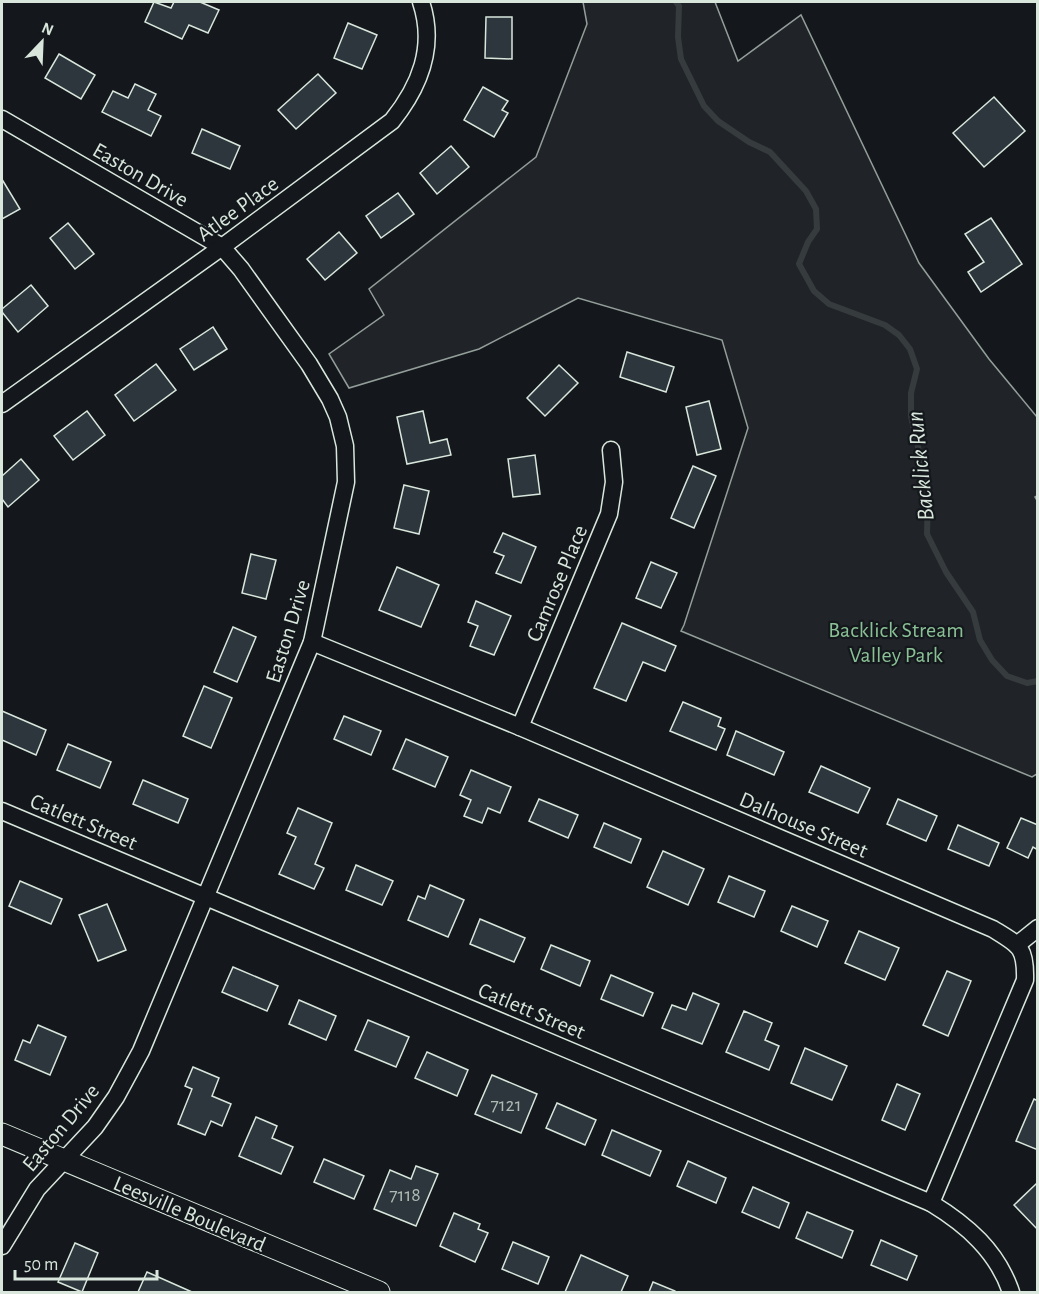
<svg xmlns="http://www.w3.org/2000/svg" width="1039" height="1294" font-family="'Alegreya Sans',sans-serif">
	<rect width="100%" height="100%" fill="#14181c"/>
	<polygon fill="#202428" stroke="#939e99" stroke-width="1.5" points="583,2 715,2 738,61 801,15 919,263 989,359 1037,417 1038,495 1035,497 1038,502 1037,774 1032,777 681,631 684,625 748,428 722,340 578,298 479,349 349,388 329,354 384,315 369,289 536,157 587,24"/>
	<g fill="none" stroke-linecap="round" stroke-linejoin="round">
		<polyline stroke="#363b3e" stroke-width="6" points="676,2 679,6 678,37 681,59 704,106 718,121 749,142 770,152 806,191 816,209 817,229 808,242 799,264 814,291 829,304 885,325 899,335 910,349 917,369 911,393 911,416 928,491 927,534 946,572 973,612 980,640 992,660 1007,676 1027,683 1038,681"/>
	</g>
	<g fill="#2c363c" stroke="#d8e6dc" stroke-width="1.5">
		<polygon points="154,2 171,8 174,2 200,2 219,10 208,33 189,25 182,39 145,22"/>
		<polygon points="486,17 512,17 512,59 485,58"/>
		<polygon points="348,23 377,35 362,69 334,58"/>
		<polygon points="59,54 95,75 81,99 45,78"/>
		<polygon points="318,74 336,93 296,129 278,110"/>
		<polygon points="135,84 156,94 148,110 161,116 151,136 102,112 113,91 128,98"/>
		<polygon points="483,87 508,101 502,110 508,113 494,137 464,120"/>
		<polygon points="994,97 1025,131 984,167 953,133"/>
		<polygon points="202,129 240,146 230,169 192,153"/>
		<polygon points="451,146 469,167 437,194 420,173"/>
		<polygon points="3,181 20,209 2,219 2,182"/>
		<polygon points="398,193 414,214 381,238 366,216"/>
		<polygon points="991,218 1022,264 981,292 968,272 984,262 965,234"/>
		<polygon points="68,223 94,254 75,269 50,238"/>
		<polygon points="339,232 357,253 325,280 307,259"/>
		<polygon points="31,285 48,306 18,332 2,312 2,309"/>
		<polygon points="213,327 227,349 194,370 180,349"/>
		<polygon points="627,352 674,367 666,392 620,377"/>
		<polygon points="156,364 176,390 134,421 115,395"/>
		<polygon points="559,365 578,383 545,416 527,398"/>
		<polygon points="709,401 721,449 697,455 686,407"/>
		<polygon points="87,411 105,435 73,460 54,436"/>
		<polygon points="423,411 430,443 447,439 451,455 407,464 397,417"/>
		<polygon points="535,455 540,494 513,497 508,459"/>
		<polygon points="21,459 39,480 8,507 2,499 2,476"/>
		<polygon points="693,466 716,476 694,528 671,518"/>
		<polygon points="404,485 429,491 419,534 394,528"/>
		<polygon points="503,533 536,547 521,583 496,573 504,556 494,552"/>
		<polygon points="251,554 276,560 266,599 242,593"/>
		<polygon points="651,562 677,573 661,608 636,598"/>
		<polygon points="397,567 439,585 421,627 379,610"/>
		<polygon points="476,601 511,616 494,655 470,646 478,626 468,622"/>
		<polygon points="622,623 676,646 665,671 643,662 626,701 594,688"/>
		<polygon points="233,627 256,637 237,682 214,672"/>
		<polygon points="204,686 232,698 211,748 183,736"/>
		<polygon points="683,702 721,718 718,726 725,729 716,750 670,731"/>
		<polygon points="2,711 46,730 36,755 2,740"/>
		<polygon points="344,716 381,731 371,755 334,739"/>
		<polygon points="736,731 784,752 774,775 727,755"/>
		<polygon points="406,739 448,757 435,787 393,769"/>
		<polygon points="68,744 111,762 100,788 57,770"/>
		<polygon points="821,766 870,788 858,813 809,792"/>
		<polygon points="471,770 511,787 500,813 488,808 482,823 464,816 471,800 460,795"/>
		<polygon points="143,780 188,799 178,823 133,804"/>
		<polygon points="539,799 578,815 568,838 529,821"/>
		<polygon points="898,799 937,816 926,841 887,824"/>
		<polygon points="298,808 332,823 315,864 324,868 314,889 279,874 296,837 287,833"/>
		<polygon points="1021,818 1038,825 1038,850 1033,847 1028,858 1007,848"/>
		<polygon points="604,823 641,839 631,863 594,847"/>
		<polygon points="958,825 999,843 989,866 948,849"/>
		<polygon points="663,851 704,869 688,905 647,887"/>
		<polygon points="356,865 393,881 382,905 346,890"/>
		<polygon points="729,876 765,891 754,917 718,902"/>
		<polygon points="20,881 62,899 51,924 9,906"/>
		<polygon points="430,885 464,900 448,937 408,920 418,896 425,899"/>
		<polygon points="107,904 126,950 98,961 79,915"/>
		<polygon points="792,906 828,921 817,947 781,931"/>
		<polygon points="480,919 525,938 514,962 470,944"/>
		<polygon points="859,931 899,948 885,980 845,963"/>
		<polygon points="551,945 590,961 580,986 541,969"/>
		<polygon points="233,967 278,986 267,1011 222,992"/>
		<polygon points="947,971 971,981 948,1036 923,1025"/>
		<polygon points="611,975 653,993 643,1016 601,999"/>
		<polygon points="693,993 719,1004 702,1044 662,1028 672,1005 686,1010"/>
		<polygon points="299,1000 336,1016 326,1040 289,1024"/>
		<polygon points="744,1011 772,1023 765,1040 779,1046 769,1070 726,1052"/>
		<polygon points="368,1020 409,1037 396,1067 355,1050"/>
		<polygon points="38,1025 66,1037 50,1075 15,1060 23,1040 30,1043"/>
		<polygon points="805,1048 847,1066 832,1100 791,1083"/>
		<polygon points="427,1052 468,1070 457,1096 415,1078"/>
		<polygon points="193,1067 219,1078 212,1096 231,1104 222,1126 211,1121 205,1135 178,1124 192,1089 185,1086"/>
		<polygon points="492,1075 537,1094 521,1133 475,1114"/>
		<polygon points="897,1084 920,1094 905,1130 882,1120"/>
		<polygon points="1034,1099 1038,1101 1038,1150 1016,1141"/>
		<polygon points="557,1103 596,1120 585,1145 546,1128"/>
		<polygon points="256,1117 277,1126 272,1138 293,1147 281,1174 239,1156"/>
		<polygon points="612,1130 661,1151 650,1176 602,1155"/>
		<polygon points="324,1159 364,1176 354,1199 314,1182"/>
		<polygon points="688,1161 726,1178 716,1203 677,1186"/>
		<polygon points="416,1166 438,1174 416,1226 374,1209 390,1170 411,1179"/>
		<polygon points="1036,1184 1038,1186 1038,1230 1014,1205"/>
		<polygon points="753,1187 789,1203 779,1228 742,1212"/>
		<polygon points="807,1212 853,1231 842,1258 796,1238"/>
		<polygon points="454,1213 480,1224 478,1229 488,1233 475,1262 440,1246"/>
		<polygon points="881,1240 917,1256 907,1280 871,1265"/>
		<polygon points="513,1242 549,1257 538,1284 502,1269"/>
		<polygon points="75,1243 98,1253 82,1292 58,1282"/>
		<polygon points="581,1255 628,1276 621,1292 565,1292"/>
		<polygon points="147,1272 192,1292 138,1292"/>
		<polygon points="653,1282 675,1291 675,1292 649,1292"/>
	</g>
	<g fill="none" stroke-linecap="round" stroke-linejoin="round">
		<g stroke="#d8e6dc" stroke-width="19">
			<g id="minor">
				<polyline points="2,119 222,247 241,269 309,364 330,399 338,417 345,446 346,482 312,642 141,1051 116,1097 95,1127 37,1189 2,1246"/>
				<path d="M 2,404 L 222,247 L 392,121 C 420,86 436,47 421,2"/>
				<path d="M 312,642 L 520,727 L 993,929 C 1019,945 1026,947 1025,980 L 931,1203"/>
				<polyline points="520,727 609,514 614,482 611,450"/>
				<path d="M 2,811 L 931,1203 C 967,1225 997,1251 1011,1292"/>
				<polyline points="1018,944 1038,928"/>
			</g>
		</g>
		<g stroke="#d8e6dc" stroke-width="23">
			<polyline id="tertiary" points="2,1134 379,1292"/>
		</g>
		<use href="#minor" stroke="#14181c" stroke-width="16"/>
		<use href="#tertiary" stroke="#14181c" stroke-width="21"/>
	</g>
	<g text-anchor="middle" stroke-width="4.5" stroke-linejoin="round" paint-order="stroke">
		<g font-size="20" fill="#adbab4">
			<text x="506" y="1111">7121</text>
			<text x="405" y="1201">7118</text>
		</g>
		<g font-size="22" fill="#d8e6dc" stroke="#14181c">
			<text transform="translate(141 174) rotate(30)" y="8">Easton Drive</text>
			<text transform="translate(237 208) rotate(-36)" y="8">Atlee Place</text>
			<text transform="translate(556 583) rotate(-67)" y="8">Camrose Place</text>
			<text transform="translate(287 631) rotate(-73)" y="8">Easton Drive</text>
			<text transform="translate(84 821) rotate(23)" y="8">Catlett Street</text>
			<text transform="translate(804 824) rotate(23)" y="8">Dalhouse Street</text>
			<text transform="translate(532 1010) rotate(23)" y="8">Catlett Street</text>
			<text transform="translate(60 1127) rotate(-50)" y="8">Easton Drive</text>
			<text transform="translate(190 1213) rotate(23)" y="8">Leesville Boulevard</text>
		</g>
		<g font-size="22" fill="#8ac095" stroke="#14181c">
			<text x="896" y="637">Backlick Stream<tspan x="896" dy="25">Valley Park</tspan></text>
		</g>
		<g font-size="24" font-style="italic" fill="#d8e6dc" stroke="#14181c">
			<text transform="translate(920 466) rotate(-96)" y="8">Backlick Run</text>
		</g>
	</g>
	<rect width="1039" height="1294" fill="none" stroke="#d8e6dc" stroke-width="6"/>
	<g transform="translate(42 42) rotate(23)" stroke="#14181c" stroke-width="4.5" paint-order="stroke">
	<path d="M0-4.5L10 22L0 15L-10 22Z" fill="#d8e6dc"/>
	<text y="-9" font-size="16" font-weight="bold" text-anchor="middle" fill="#d8e6dc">N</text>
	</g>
	<path d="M15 1270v9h142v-9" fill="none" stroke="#d8e6dc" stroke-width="3"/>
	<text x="24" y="1270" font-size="18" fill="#d8e6dc" stroke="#14181c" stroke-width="4.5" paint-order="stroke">50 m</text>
</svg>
